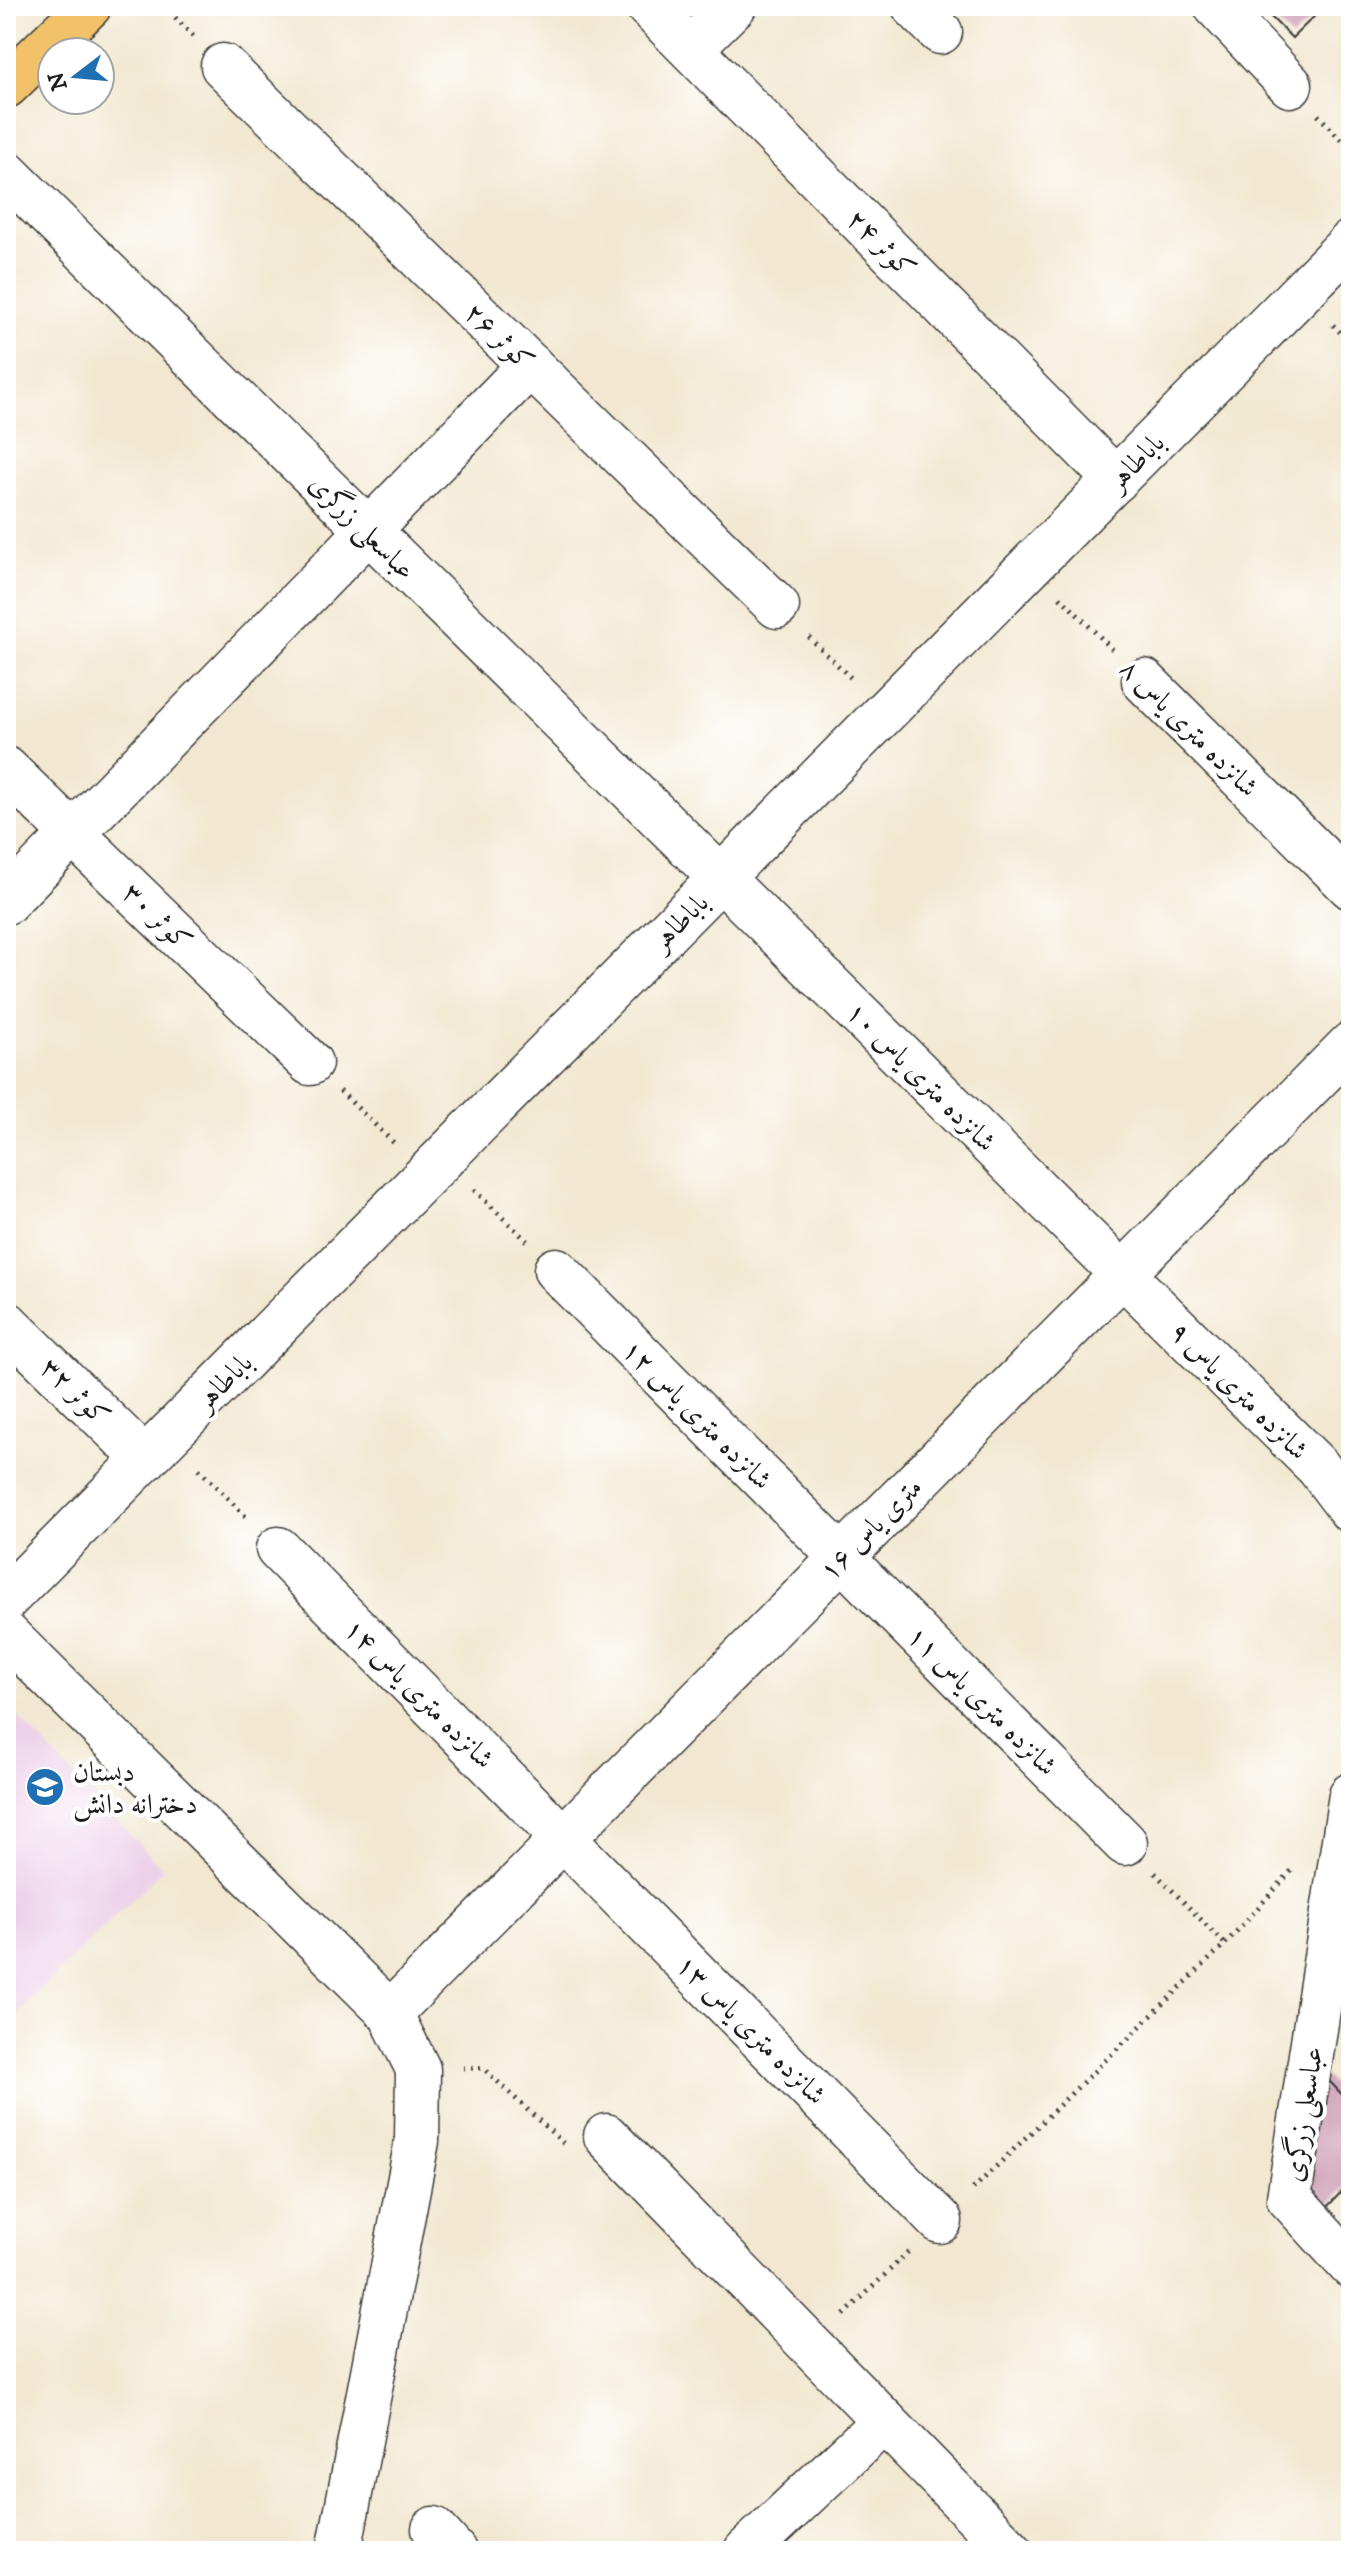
<svg xmlns="http://www.w3.org/2000/svg" width="1357" height="2557" font-family="'IM FELL DW Pica',Amiri,serif">
	<rect width="100%" height="100%" fill="#fff"/>
	<filter id="ink" filterUnits="userSpaceOnUse"><feTurbulence type="fractalNoise" baseFrequency=".0125" numOctaves="2"/><feDisplacementMap in="SourceGraphic" scale="16" xChannelSelector="R" yChannelSelector="G"/><feConvolveMatrix kernelMatrix="1 2 1 2 8 2 1 2 1" color-interpolation-filters="sRGB"/></filter>
	<filter id="wash" filterUnits="userSpaceOnUse"><feTurbulence type="fractalNoise" baseFrequency=".006" numOctaves="4" result="noise"/><feDisplacementMap in="SourceGraphic" scale="32" xChannelSelector="R" yChannelSelector="G"/><feGaussianBlur stdDeviation="1.8" result="paint"/><feColorMatrix in="noise" values="0 0 0 0 0 0 0 0 0 0 0 0 0 0 0 0 0 1.4 0 .05"/><feComposite in="paint" operator="in"/></filter>
	<g filter="url(#wash)">
		<rect width="100%" height="100%" fill="#f2e8d1"/>
		<polygon fill="#edd1e9" points="6,1704 163,1869 6,2024"/>
		<g id="blocks">
			<g fill="#cc9bb4">
				<polygon points="1260,6 1325,6 1292,38"/>
				<polygon points="1315,2066 1351,2104 1351,2182 1325,2209 1292,2175"/>
			</g>
		</g>
	</g>
	<g filter="url(#ink)">
		<use href="#blocks" fill-opacity="0" stroke="#3c3b37" stroke-width="2"/>
		<g fill="none" stroke-linecap="round" stroke-linejoin="round">
			<g stroke="#3c3b37" stroke-width="47">
				<g id="minor">
					<polyline points="648,6 1116,480"/>
					<polyline points="914,6 940,32"/>
					<polyline points="1216,6 1290,85"/>
					<polyline points="691,48 734,6"/>
					<polyline points="223,66 777,606"/>
					<polyline points="6,173 1318,1467 1351,1511"/>
					<polyline points="1144,681 1351,887"/>
					<polyline points="6,769 310,1063"/>
					<polyline points="6,902 530,365"/>
					<polyline points="556,1270 1125,1843"/>
					<polyline points="6,1323 145,1459"/>
					<polyline points="278,1549 940,2221"/>
					<polyline points="6,1599 1351,242"/>
					<polyline points="6,1634 390,2013 418,2069 417,2141 339,2551"/>
					<polyline points="1351,1795 1289,2198 1351,2266"/>
					<polyline points="390,2013 1351,1044"/>
					<polyline points="606,2136 1011,2551"/>
					<polyline points="434,2529 454,2551"/>
					<polyline points="746,2551 884,2421"/>
				</g>
			</g>
			<g stroke="#3c3b37" stroke-width="47">
				<polyline id="major" points="6,86 89,6"/>
			</g>
			<g stroke="#3c3b37" stroke-width="5" stroke-dasharray="2 6" stroke-linecap="butt">
				<polyline points="164,6 194,37"/>
				<polyline points="1318,115 1351,150"/>
				<polyline points="1333,325 1351,343"/>
				<polyline points="1060,597 1115,652"/>
				<polyline points="809,637 853,680"/>
				<polyline points="340,1091 396,1145"/>
				<polyline points="474,1190 527,1241"/>
				<polyline points="199,1469 248,1519"/>
				<polyline points="1155,1873 1225,1944"/>
				<polyline points="463,2068 483,2068 563,2143"/>
				<polyline points="973,2189 1225,1944 1294,1868"/>
				<polyline points="844,2315 908,2252"/>
			</g>
			<use href="#minor" stroke="#fff" stroke-width="44"/>
			<use href="#major" stroke="#f2c26a" stroke-width="44"/>
		</g>
	</g>
	<defs>
		<g id="school-disc" transform="scale(2)"><circle r="9.5" fill="#1f6fb2" stroke="#fff"/><path d="M0-5L7-2L0 1L-7-2ZM-4 1L0 2.5L4 1V4Q0 6-4 4Z" fill="#fff"/></g>
	</defs>
	<g fill-rule="evenodd">
		<use href="#school-disc" x="45" y="1787"/>
	</g>
	<g text-anchor="middle" stroke-width="8" stroke-linejoin="round" paint-order="stroke">
		<g font-size="28" fill="#1c1c1c" stroke="#fff">
			<text transform="translate(882 243) rotate(45)" y="10">کوثر ۲۴</text>
			<text transform="translate(500 336) rotate(44)" y="10">کوثر ۲۶</text>
			<text transform="translate(1135 461) rotate(-45)" y="10">باباطاهر</text>
			<text transform="translate(363 526) rotate(45)" y="10">عباسعلی زرگری</text>
			<text transform="translate(1190 727) rotate(45)" y="10">شانزده متری یاس ۸</text>
			<text transform="translate(158 916) rotate(44)" y="10">کوثر ۳۰</text>
			<text transform="translate(679 921) rotate(-45)" y="10">باباطاهر</text>
			<text transform="translate(922 1076) rotate(45)" y="10">شانزده متری یاس ۱۰</text>
			<text transform="translate(223 1381) rotate(-45)" y="10">باباطاهر</text>
			<text transform="translate(1240 1390) rotate(45)" y="10">شانزده متری یاس ۹</text>
			<text transform="translate(76 1391) rotate(44)" y="10">کوثر ۳۲</text>
			<text transform="translate(698 1414) rotate(45)" y="10">شانزده متری یاس ۱۲</text>
			<text transform="translate(870 1528) rotate(-45)" y="10">۱۶ متری یاس</text>
			<text transform="translate(420 1693) rotate(45)" y="10">شانزده متری یاس ۱۴</text>
			<text transform="translate(983 1700) rotate(45)" y="10">شانزده متری یاس ۱۱</text>
			<text transform="translate(752 2029) rotate(45)" y="10">شانزده متری یاس ۱۳</text>
			<text transform="translate(1302 2114) rotate(-81)" y="10">عباسعلی زرگری</text>
		</g>
		<g font-size="28" fill="#1c1c1c" stroke="#fff" text-anchor="start">
			<text x="73" y="1781">دبستان<tspan x="73" dy="32">دخترانه دانش</tspan></text>
		</g>
	</g>
	<rect width="1357" height="2557" fill="none" stroke="#fff" stroke-width="32"/>
	<g transform="translate(76 76) rotate(254)"><circle r="38" fill="#ffffff" stroke="#a4a4a4" stroke-width="2"/>
	<path d="M0-6L14 30L0 20L-14 30Z" fill="#1f6fb2"/>
	<text y="-12" font-size="22" font-weight="bold" text-anchor="middle" fill="#1c1c1c">N</text>
	</g>
</svg>
